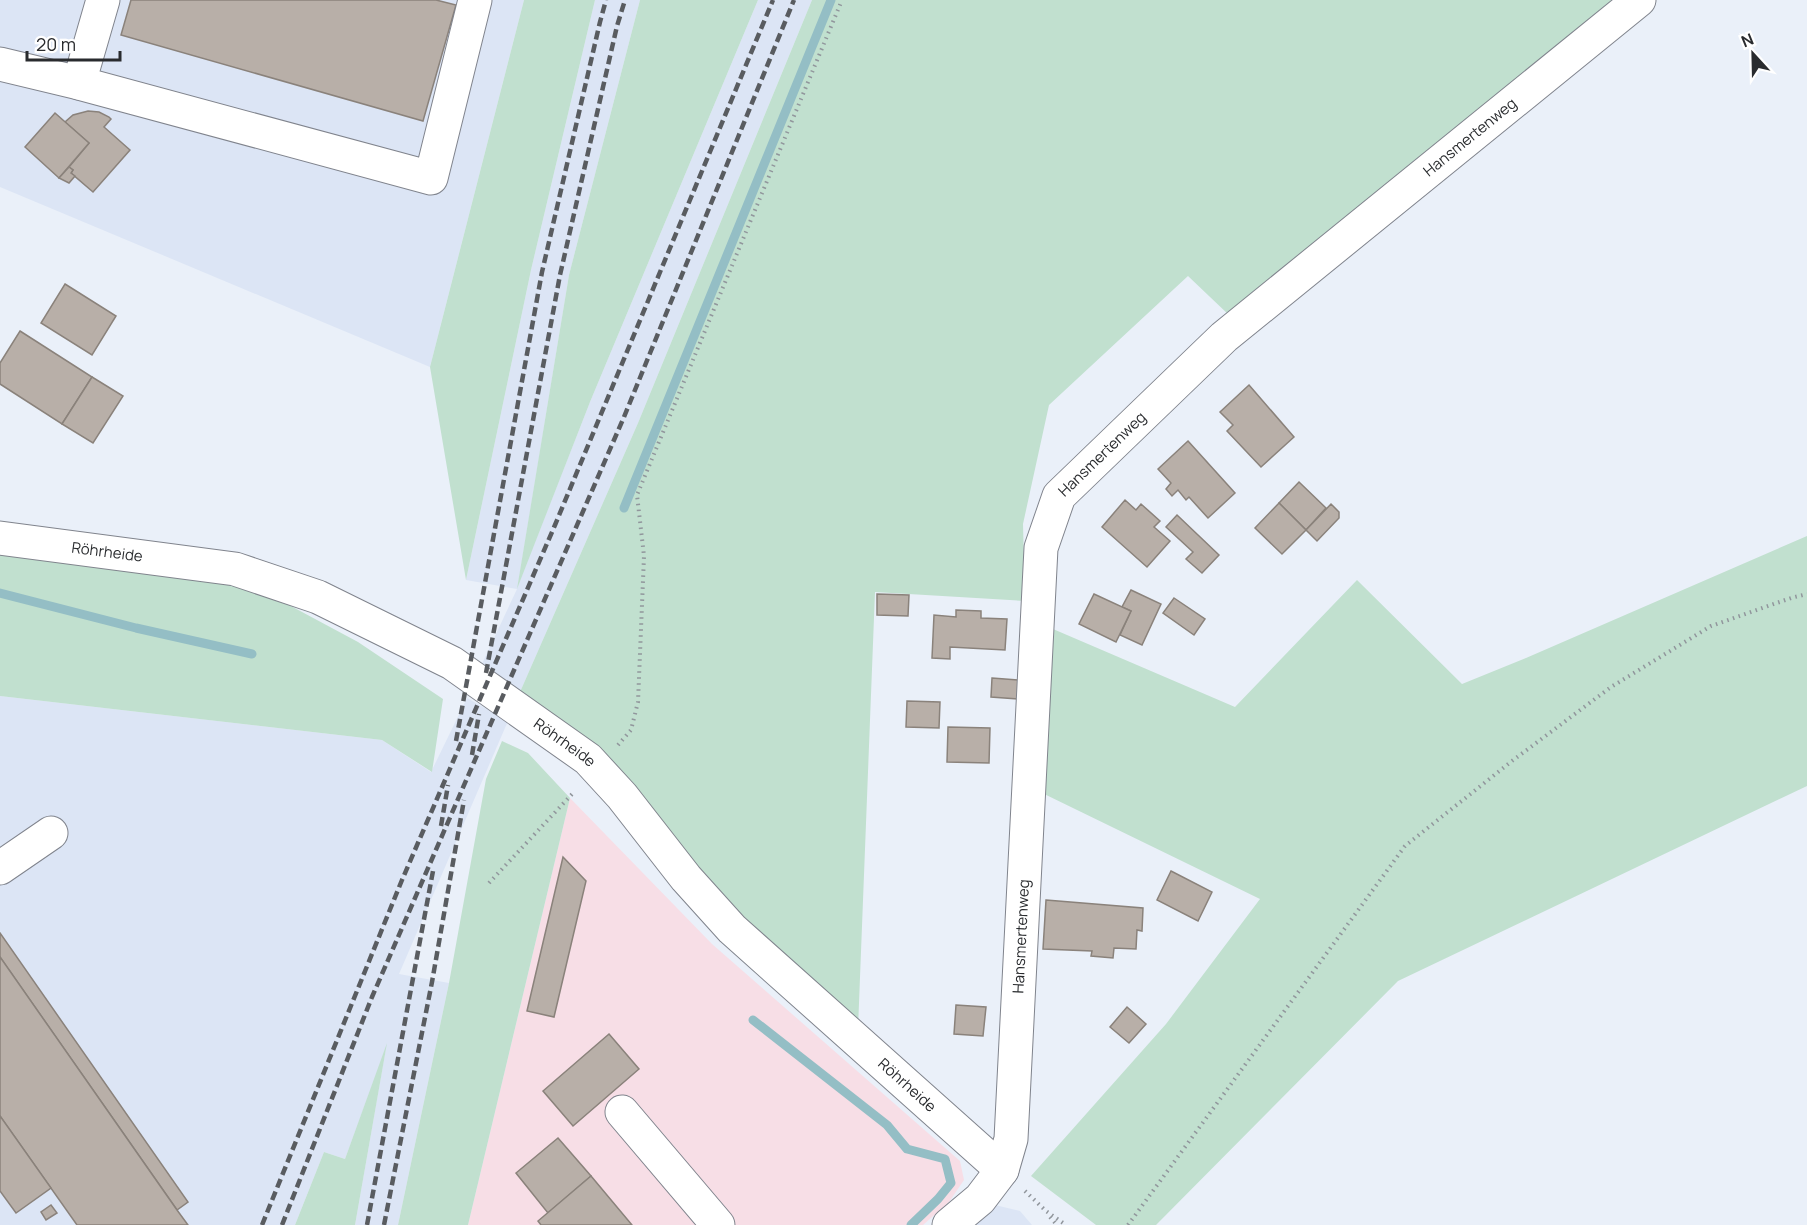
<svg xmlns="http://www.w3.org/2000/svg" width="1807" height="1225" font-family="Manrope,sans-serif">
	<rect width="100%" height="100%" fill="#eaf0f9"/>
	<polygon fill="#f7dee6" points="570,798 712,944 960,1161 964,1180 949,1202 923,1225 468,1225"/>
	<g fill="#dce5f5">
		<polygon points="0,0 524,0 430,367 0,187"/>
		<polygon points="595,0 640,0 569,275 518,585 590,402 758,0 812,0 638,423 520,692 482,664 517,589 466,580 531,270"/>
		<polygon points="0,696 382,740 431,772 467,698 508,721 399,974 449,983 398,1225 355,1225 386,1048 345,1159 324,1152 295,1225 0,1225"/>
		<polygon points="995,1205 1020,1211 1032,1225 971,1225"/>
	</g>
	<g fill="#c1e0cf">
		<polygon points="524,0 595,0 531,270 466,580 430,367"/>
		<polygon points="640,0 758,0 590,402 517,589 569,275"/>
		<polygon points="812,0 1615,0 1230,316 1188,276 1049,405 1023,524 1025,601 875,592 858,1029 744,924 520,692 638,423"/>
		<polygon points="1807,536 1807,786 1398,981 1156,1225 1096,1225 1031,1176 1166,1024 1260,899 1038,791 1046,626 1235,707 1357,580 1462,684 1526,658"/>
		<polygon points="0,554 246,582 358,642 443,699 432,772 382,740 0,696"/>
		<polygon points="502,741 528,753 570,798 468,1225 398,1225 449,983 486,779"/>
		<polygon points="387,1043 355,1225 295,1225 324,1152 345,1159"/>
	</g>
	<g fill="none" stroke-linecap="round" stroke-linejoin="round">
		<g stroke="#94bec5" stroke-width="9">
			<polyline points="624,508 831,0"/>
			<polyline points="0,593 136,628 252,654"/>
			<polyline points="753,1020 887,1125 907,1149 945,1159 951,1183 938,1199 911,1225"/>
		</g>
	</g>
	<g fill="#b8afa8" stroke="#8a827b" stroke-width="1.5">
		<polygon points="131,0 436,0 456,5 423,121 121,35"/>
		<polygon points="88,111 99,112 109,117 111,119 104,127 130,150 93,192 71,173 73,170 69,167 89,143 65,122 73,115"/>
		<polygon points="55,113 89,143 59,178 25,147"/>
		<polygon points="69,167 73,170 71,173 75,176 69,183 59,178"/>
		<polygon points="65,284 116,316 92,355 41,323"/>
		<polygon points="20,331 92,377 62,424 0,384 0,363"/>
		<polygon points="92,377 123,396 93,443 62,424"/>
		<polygon points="1249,385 1294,437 1261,467 1227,431 1233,425 1220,412"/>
		<polygon points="1188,441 1235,493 1208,518 1189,497 1186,500 1178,490 1172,496 1166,489 1171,483 1158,469"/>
		<polygon points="1299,482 1326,508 1306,530 1279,503"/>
		<polygon points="1125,500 1136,510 1141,504 1160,521 1154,527 1170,541 1147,567 1102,527"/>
		<polygon points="1279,503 1306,530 1282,554 1255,528"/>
		<polygon points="1331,504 1339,512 1339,518 1317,541 1306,530"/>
		<polygon points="1177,515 1219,555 1202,573 1186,559 1193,552 1166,527"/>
		<polygon points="1131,590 1161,604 1142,645 1120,635 1131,611 1122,607"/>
		<polygon points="877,594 909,595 908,616 877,615"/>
		<polygon points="1094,594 1131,611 1116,642 1079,624"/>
		<polygon points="1174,598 1205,619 1194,635 1163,613"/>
		<polygon points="956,610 981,611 981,618 1007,619 1005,650 950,647 950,659 932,658 934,615 956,617"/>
		<polygon points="992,678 1019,680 1018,699 991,697"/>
		<polygon points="907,701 940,702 939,728 906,727"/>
		<polygon points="948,727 990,728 989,763 947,762"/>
		<polygon points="563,857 586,881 554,1017 527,1011"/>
		<polygon points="1171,871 1212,892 1198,921 1157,900"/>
		<polygon points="1046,900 1143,908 1142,931 1137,930 1136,949 1114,948 1113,958 1091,956 1092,951 1043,949"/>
		<polygon points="0,933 188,1202 177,1210 0,957"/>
		<polygon points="0,957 177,1210 188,1225 77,1225 0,1116"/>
		<polygon points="956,1005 986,1007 983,1036 954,1034"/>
		<polygon points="1127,1007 1146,1024 1129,1043 1110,1027"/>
		<polygon points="609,1034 639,1069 573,1126 543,1091"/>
		<polygon points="0,1116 51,1188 16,1213 0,1191"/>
		<polygon points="558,1138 591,1176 548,1213 516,1173"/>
		<polygon points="591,1176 632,1225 541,1225 538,1221"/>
		<polygon points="51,1205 57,1213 46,1220 41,1212"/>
	</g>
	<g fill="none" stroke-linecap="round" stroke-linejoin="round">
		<g stroke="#80848d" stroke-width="35">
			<g id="minor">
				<polyline points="0,64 79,83 431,178 475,0"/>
				<polyline points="79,83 103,0"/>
				<path id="s1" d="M 0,538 L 235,569 L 318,597 L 452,663 L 588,759 L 622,796 L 686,878 L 732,929 L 1002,1170"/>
				<polyline points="0,868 51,833"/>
				<polyline points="622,1112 718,1225"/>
				<path id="s2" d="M 949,1225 L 980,1199 L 1002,1170 L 1011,1139 L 1041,548 L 1059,496 L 1224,337 L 1639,0"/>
			</g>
		</g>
		<g stroke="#91969c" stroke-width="4" stroke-dasharray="1.5 4.5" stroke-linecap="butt">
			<polyline points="618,745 631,730 638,702 644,556 637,495 842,0"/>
			<polyline points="489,883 574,792"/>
			<polyline points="1025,1191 1046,1211 1066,1225"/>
			<polyline points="1050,1217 1057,1225"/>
			<polyline points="1128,1225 1405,846 1512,761 1611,687 1711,626 1791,598 1807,594"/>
		</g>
		<use href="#minor" stroke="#fff" stroke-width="33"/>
		<g stroke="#595c60" stroke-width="4.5" stroke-dasharray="9 4.5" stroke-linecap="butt">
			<polyline points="486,673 560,275 617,26 625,0"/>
			<polyline points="456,741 542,272 600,22 606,0"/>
			<polyline points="472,755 479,714"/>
			<polyline points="441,826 448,785"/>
			<polyline points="262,1225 402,880 555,525 773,0"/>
			<polyline points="282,1225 372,997 624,417 794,0"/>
			<polyline points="367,1225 433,871"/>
			<polyline points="384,1225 432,982 464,800"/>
		</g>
	</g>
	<g text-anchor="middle" stroke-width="4.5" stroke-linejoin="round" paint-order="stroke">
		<g font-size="15" fill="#292b2e" stroke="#fff">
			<text dy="5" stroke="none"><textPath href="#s2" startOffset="1302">Hansmertenweg</textPath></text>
			<text dy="5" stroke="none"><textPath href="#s2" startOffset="816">Hansmertenweg</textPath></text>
			<text dy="5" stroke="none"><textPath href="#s1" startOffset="108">Röhrheide</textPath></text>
			<text dy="5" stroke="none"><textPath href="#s1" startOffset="612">Röhrheide</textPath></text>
			<text dy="5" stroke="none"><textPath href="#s2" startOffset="312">Hansmertenweg</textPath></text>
			<text dy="5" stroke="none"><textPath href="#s1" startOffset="1098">Röhrheide</textPath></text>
		</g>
	</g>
	<g transform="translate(1753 54) rotate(338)" stroke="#ffffff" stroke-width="4.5" paint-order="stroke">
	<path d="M0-4.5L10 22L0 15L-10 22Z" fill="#292b2e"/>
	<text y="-9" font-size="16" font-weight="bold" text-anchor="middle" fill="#292b2e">N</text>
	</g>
	<path d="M27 51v9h93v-9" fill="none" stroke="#292b2e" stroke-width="3"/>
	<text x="36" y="51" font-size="18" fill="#292b2e" stroke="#ffffff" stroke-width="4.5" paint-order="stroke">20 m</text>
</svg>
